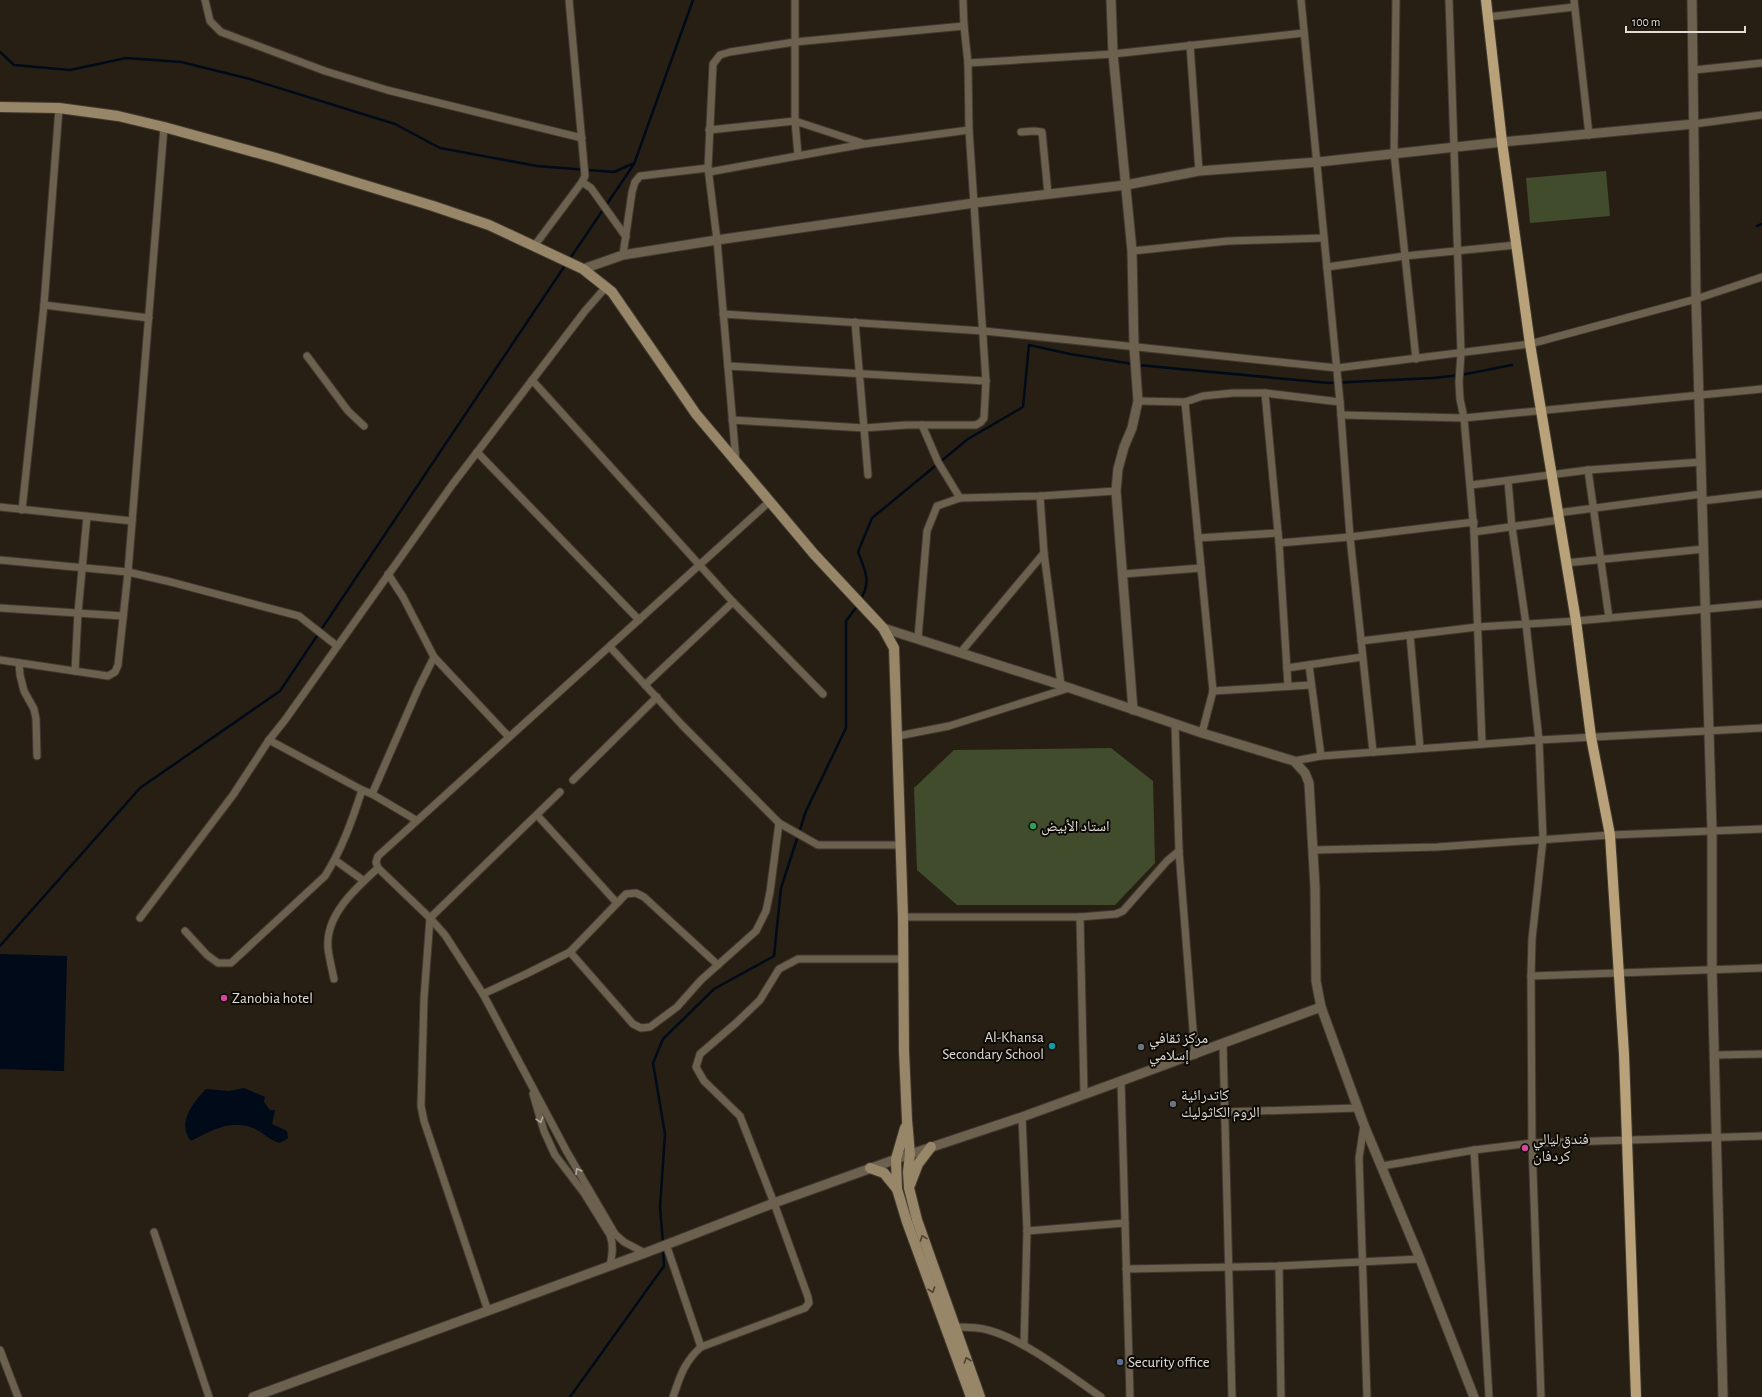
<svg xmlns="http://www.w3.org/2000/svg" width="1762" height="1397" font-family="'Alegreya Sans','Noto Naskh Arabic',sans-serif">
	<rect width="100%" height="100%" fill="#271f14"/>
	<g fill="#414c2c">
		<polygon points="1606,171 1610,216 1530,223 1526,178"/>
		<polygon points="1111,748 1153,781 1155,863 1115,905 957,905 917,870 914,788 954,750"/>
	</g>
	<g fill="#000a18">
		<polygon points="0,954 67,956 64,1071 0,1069"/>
		<path d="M 244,1088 L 265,1097 L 264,1102 L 270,1110 L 275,1110 L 272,1124 L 287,1131 L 288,1138 L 280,1143 C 269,1140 263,1132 253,1128 C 230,1119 211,1131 191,1141 C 176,1124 194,1101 206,1089 L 229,1091 Z"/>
	</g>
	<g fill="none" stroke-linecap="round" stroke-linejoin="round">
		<g stroke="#000a18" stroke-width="2.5">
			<polyline points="0,52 14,65 70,70 126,58 181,62 250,79 395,124 440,148 537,166 614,172 632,164"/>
			<polyline points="1757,226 1762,224"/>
			<polyline points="569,260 634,164 693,0"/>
			<polyline points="1138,365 1329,383 1433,378 1461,375 1512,365"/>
			<path d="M 860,600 C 872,582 865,570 858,552 L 872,518 L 968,439 L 1023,407 L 1029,345 L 1070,354 L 1133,364"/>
			<polyline points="0,946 140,788 280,691 566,264"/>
			<polyline points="663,1243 660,1207 665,1134 653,1063 663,1039 714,989 774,956 781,888 806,811 846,728 846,621 858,605"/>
			<polyline points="570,1397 664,1266 663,1248"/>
		</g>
		<g stroke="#41392f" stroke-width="9">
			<g id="minor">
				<polyline points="205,0 210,21 221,32 325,71 387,90 582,138"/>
				<polyline points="795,0 795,121 798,155"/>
				<polyline points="1301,0 1340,402 1350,537 1373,752"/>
				<polyline points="1396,0 1394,153 1416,359"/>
				<polyline points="1449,0 1461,353 1459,382 1460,399 1464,418 1474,532 1482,744"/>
				<polyline points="1574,0 1589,135"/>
				<polyline points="1488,17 1574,7"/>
				<polyline points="1190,45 1199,171"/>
				<polyline points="968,63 1113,54 1304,33"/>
				<polyline points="1694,70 1762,63"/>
				<polyline points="59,108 44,305 149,318"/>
				<polyline points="1694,124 1762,115"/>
				<polyline points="709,130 795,121 862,143"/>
				<polyline points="1021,132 1034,131 1042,132 1048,194"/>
				<polyline points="709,172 864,144 969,130"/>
				<polyline points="582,182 591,188 626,237"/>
				<polyline points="535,245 582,182 585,176 569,0"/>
				<polyline points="1132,251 1228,241 1324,238"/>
				<polyline points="623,255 632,192 635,182 640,176 708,168"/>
				<polyline points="1327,267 1405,256 1516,245"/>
				<polyline points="723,314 984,331 1337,368 1530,344 1696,299 1762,277"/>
				<polyline points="855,322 868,475"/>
				<polyline points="307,356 348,411 364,426"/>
				<polyline points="728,366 986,381"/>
				<polyline points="532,380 733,602 823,694"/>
				<polyline points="1265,393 1279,543 1288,686"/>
				<polyline points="1138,401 1185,402 1203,396 1233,393 1265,393 1340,402"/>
				<polyline points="1185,402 1213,691 1202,733"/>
				<polyline points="1341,415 1464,418 1762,389"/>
				<polyline points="732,420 864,428 906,425 976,425 981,422 984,418 986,381 969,130 968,63 964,26 963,0"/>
				<polyline points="922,425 938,462 960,498"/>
				<polyline points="477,452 639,620"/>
				<polyline points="736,461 717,240 708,168 713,64 720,55 730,52 795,42 964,26"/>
				<polyline points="1588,470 1609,618"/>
				<polyline points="1508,481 1512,527 1526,624 1539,740 1543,839 1532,939 1531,976 1532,1143 1541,1397"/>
				<polyline points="1471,485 1588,470 1701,462"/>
				<polyline points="1040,496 1044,553"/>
				<polyline points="1702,501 1762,494"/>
				<polyline points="0,507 132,521"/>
				<polyline points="22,510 44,305"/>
				<polyline points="1557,513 1702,494"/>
				<polyline points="1474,532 1559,520"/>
				<polyline points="1198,538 1278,533"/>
				<polyline points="1279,543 1350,537 1474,522"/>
				<polyline points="0,560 128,572 171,582 299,616 337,646"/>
				<polyline points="1566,563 1704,549"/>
				<polyline points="388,574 403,597 434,657 509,737"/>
				<polyline points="1123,574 1201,568"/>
				<polyline points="0,608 123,616"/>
				<polyline points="1410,635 1420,748"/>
				<polyline points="918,638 927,531 937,506 960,498 1040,496 1116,491"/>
				<polyline points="1361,641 1477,627 1576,621 1762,604"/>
				<polyline points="610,647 682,725 779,823 818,845 901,845"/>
				<polyline points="961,652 1044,553 1061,685"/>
				<polyline points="0,660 108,676 115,672 118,665 128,572 164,127"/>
				<polyline points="19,663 20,675 24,691 34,709 36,719 37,756"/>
				<polyline points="1309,665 1321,756"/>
				<polyline points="1287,668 1362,657"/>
				<polyline points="75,671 78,613 87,516"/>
				<polyline points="645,685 733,602"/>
				<polyline points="1213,691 1311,685"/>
				<polyline points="1175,724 1179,851 1195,1055"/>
				<polyline points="898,736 949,726 1069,688"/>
				<polyline points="269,740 362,790 372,794 416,820"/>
				<polyline points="1294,761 1321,756 1539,740 1762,728"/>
				<polyline points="573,780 657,697"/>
				<polyline points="372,794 418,689 434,657"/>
				<polyline points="537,815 617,903"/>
				<polyline points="1313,850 1437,847 1610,835 1762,829"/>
				<polyline points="335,860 364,881"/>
				<polyline points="903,917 1080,917 1084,1094"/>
				<polyline points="1080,917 1116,914 1123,911 1167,861 1179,851"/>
				<polyline points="140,918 233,795 269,740 285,720 452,485 585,311 606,287"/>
				<path d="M 185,931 L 207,955 L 218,963 L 231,963 L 325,876 C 342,849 352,821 362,790"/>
				<polyline points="570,952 633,1024 641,1028 650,1027 677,1007 701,980 756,931 766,911 770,892 779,823"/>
				<polyline points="1531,976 1762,968"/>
				<path d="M 334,979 C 332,969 329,958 328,948 C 325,915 356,888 378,868"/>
				<polyline points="483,994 526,974 570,952 626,894 636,893 644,897 718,965"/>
				<polyline points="1223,1044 1232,1397"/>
				<polyline points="1715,1055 1762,1054"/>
				<polyline points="1121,1081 1130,1397"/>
				<path d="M 533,1094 L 544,1131 L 555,1155 L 584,1193 L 610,1235 C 614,1246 612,1255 610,1266"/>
				<polyline points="1225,1112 1358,1108"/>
				<polyline points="1022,1117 1027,1231 1125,1223"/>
				<polyline points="1364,1125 1359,1158 1367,1397"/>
				<polyline points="1474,1150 1489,1397"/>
				<polyline points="1382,1166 1474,1150 1532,1143 1762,1136"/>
				<polyline points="154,1232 209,1397"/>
				<polyline points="666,1244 701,1347"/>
				<polyline points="645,1253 624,1242 615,1234 567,1152 483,994 467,969 445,935 430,918 378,868 376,862 378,856 769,502"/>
				<polyline points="1279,1266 1281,1397"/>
				<polyline points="1126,1269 1279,1266 1420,1259"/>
				<polyline points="488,1311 424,1121 421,1106 424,998 430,918 560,792"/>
				<path d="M 955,1327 C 966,1327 978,1327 988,1330 C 1025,1340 1069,1375 1101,1397"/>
				<polyline points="1024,1345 1027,1231"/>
				<polyline points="0,1350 18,1397"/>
				<path d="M 673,1397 C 680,1377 684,1362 701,1347 L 805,1308 L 809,1303 L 808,1297 L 774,1203 L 740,1116 L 704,1081 L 696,1067 L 700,1054 L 736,1023 L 760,1000 L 779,969 L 798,959 L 903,959"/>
			</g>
		</g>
		<g stroke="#41392f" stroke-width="11">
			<g id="tertiary">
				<polyline points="1111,0 1113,54 1132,251 1134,346 1138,401 1132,428 1124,447 1118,469 1116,491 1133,710"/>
				<polyline points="1692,0 1696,299 1712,832 1712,969 1723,1397"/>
				<polyline points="583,269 623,255 717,240 974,203 1126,185 1199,171 1318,162 1502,142 1694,124"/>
				<polyline points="883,628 1061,685 1202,733 1294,761 1305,773 1309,783 1315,887 1316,981 1321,1007 1364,1125 1420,1259 1474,1397"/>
				<polyline points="253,1397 645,1253 774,1203 902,1157 1022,1117 1121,1081 1321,1007"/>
			</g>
		</g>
		<g stroke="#41392f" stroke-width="12">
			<g id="secondary">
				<polyline points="0,107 59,108 118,116 164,127 276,158 433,206 489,225 583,269 612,292 696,414 814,554 883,628 894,648 903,917 904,1051 907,1120 910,1154 908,1172 909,1188 917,1220 980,1397"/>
				<polyline points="905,1128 896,1159 897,1189 907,1222 971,1397"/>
				<polyline points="870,1168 884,1173 897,1189"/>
				<polyline points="910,1185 918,1164 931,1147"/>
			</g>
		</g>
		<g stroke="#41392f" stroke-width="12">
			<polyline id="primary" points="1486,0 1502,142 1530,344 1576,621 1591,737 1610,835 1624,1054 1636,1397"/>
		</g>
		<use href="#minor" stroke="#6c614e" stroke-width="7"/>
		<use href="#tertiary" stroke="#6c614e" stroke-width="9"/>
		<use href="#secondary" stroke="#978667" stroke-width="10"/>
		<use href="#primary" stroke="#b9a279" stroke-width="10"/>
	</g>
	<defs><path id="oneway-chevron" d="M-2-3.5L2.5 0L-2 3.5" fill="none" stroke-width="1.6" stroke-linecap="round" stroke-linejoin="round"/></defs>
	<g stroke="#b2ab9f">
		<use href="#oneway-chevron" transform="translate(540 1120) rotate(72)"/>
		<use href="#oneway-chevron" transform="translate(578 1171) rotate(-120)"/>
	</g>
	<g stroke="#4b4232">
		<use href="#oneway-chevron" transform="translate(923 1238) rotate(-110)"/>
		<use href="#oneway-chevron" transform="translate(932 1290) rotate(71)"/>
		<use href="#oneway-chevron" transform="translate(967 1360) rotate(-109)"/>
	</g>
	<circle fill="#2e9e5b" stroke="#0d0a06" stroke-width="1.5" cx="1033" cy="826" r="4"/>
	<g fill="#d1479c" stroke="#0d0a06" stroke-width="1.5">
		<circle cx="224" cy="998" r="4"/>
		<circle cx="1525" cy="1148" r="4"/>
	</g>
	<circle fill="#0f9aa8" stroke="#0d0a06" stroke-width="1.5" cx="1052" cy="1046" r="4"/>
	<g fill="#6b7280" stroke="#0d0a06" stroke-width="1.5">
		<circle cx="1141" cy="1047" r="4"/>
		<circle cx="1173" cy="1104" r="4"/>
	</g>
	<circle fill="#5c6f8a" stroke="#0d0a06" stroke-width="1.5" cx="1120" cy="1362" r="4"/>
	<g text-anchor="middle" stroke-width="4" stroke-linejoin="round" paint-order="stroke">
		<g font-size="15" fill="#e1dcd5" stroke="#0d0a06" text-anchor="start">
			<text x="1041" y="831">استاد الأبيض</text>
			<text x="232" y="1003">Zanobia hotel</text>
			<text x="1044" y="1042" text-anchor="end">Al-Khansa<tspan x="1044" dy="17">Secondary School</tspan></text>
			<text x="1149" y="1043">مركز ثقافي<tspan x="1149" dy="17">إسلامي</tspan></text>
			<text x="1181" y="1100">كاتدرائية<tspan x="1181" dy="17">الروم الكاثوليك</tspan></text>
			<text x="1533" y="1144">فندق ليالي<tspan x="1533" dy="17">كردفان</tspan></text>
			<text x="1128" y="1367">Security office</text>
		</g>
	</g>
	<path d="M1626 26v6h119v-6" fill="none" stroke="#e1dcd5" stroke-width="2"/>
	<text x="1632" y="26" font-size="12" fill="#e1dcd5" stroke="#0d0a06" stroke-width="3" paint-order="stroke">100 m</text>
</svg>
